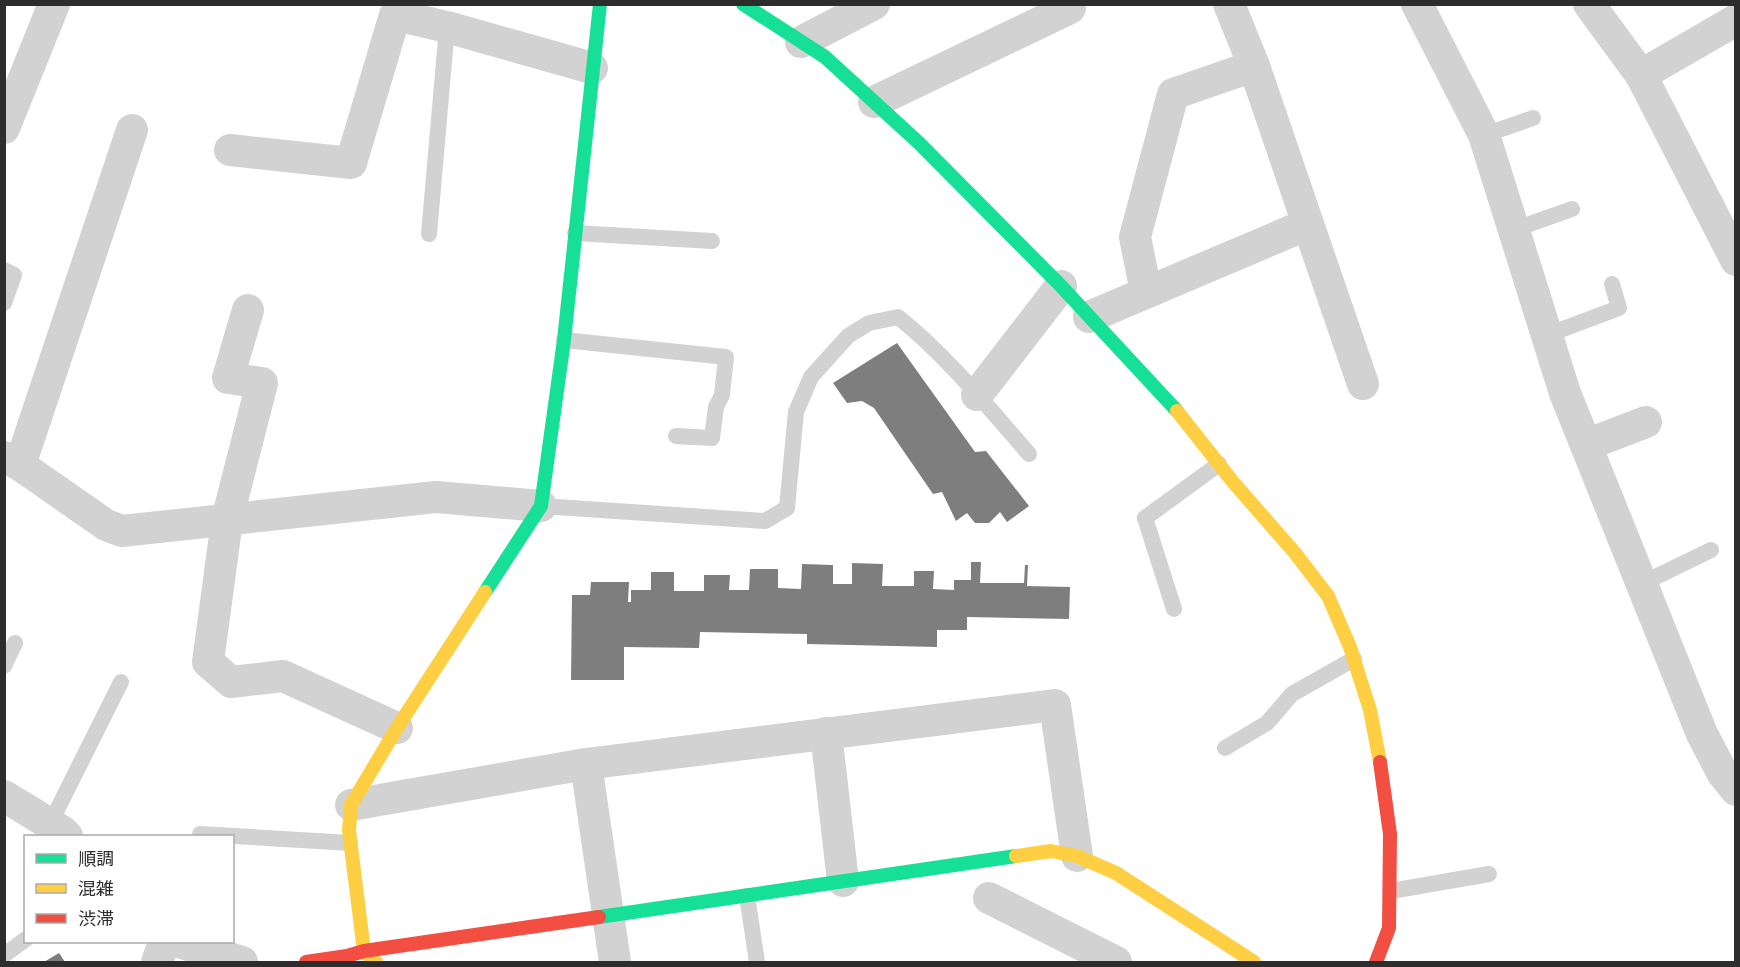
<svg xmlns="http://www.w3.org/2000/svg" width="1740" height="967" font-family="'Work Sans','Noto Sans JP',sans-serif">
	<rect width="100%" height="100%" fill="#fff"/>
	<g fill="#7e7e7e">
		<polygon points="897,343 975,452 986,451 1029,506 1007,522 1000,512 989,523 975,523 967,513 956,521 942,492 933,494 874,408 862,401 847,403 833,383"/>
		<polygon points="971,562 981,562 980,583 1024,583 1025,565 1028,565 1027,586 1070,587 1069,619 967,617 967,630 937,630 937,647 807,644 807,634 700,632 699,648 624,647 624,680 571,680 572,595 590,595 591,582 629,582 628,602 631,602 631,590 651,590 651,572 674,572 674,591 704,591 704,575 730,575 729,590 749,590 750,569 778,569 778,588 801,589 802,564 833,565 833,584 852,584 852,563 883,564 882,586 914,586 914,571 934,571 933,589 954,590 954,580 971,580"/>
		<polygon points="59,953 65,962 44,962"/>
	</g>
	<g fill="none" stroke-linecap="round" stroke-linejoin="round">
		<g stroke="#d2d2d2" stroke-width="16">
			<polyline points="1484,135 1533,118"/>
			<polyline points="1513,230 1572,209"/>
			<polyline points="575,233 712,241"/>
			<polyline points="429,234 447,27"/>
			<polyline points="4,270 14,275 4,303"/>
			<polyline points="1547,335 1619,308 1612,284"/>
			<polyline points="564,340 726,357 722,395 716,407 712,438 676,436"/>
			<path d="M 541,506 L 765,521 L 787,508 L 796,412 L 811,377 L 848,336 L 869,323 L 898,317 C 946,355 988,407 1029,454"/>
			<polyline points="1641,584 1711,550"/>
			<polyline points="1174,609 1145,518 1219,464"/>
			<polyline points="4,666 15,643"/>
			<polyline points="1225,748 1267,723 1292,694 1354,659"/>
			<polyline points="50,824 121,682"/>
			<polyline points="200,834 350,843"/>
			<polyline points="1391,891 1489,874"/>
			<polyline points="747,896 757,962"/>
			<polyline points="4,955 26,939"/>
		</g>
		<g stroke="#d2d2d2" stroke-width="32">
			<polyline points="1417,4 1484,135 1565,393 1702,734 1723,774 1736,790"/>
			<polyline points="1589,4 1641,75 1736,260"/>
			<polyline points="801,42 874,4"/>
			<polyline points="1641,75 1736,20"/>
			<polyline points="874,102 1070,8"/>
			<polyline points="4,128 54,4"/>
			<polyline points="230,150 351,163 395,15 447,27 592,68"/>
			<polyline points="1308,224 1363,384"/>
			<polyline points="1146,292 1135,237 1173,94 1254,66"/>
			<polyline points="248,310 228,378 262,383 227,520 208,662 231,682 283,676 397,728"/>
			<polyline points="1089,317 1308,224 1254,66 1229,4"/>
			<polyline points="977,395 1061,286"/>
			<polyline points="1586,445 1646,422"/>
			<polyline points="4,457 20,465 106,525 122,531 436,497 541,506"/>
			<polyline points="20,465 132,130"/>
			<polyline points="826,733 843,881"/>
			<polyline points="586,764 615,962"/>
			<polyline points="4,796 63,832 67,836"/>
			<polyline points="351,805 586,764 1055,705 1077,856"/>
			<polyline points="989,898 1116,962"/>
			<polyline points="179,942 242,962"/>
			<polyline points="157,962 164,942"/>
		</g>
		<g stroke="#16e098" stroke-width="14">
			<polyline points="743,4 825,57 919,143 1061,286 1177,411"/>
			<polyline points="485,592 541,506 564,340 600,4"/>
			<polyline points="599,917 1016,856"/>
		</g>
		<g stroke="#ffcf43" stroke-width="14">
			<polyline points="1177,411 1233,482 1295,553 1328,596 1350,647 1370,710 1380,762"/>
			<polyline points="1016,856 1051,851 1077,856 1116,873 1254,962"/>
			<polyline points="376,962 364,951 349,831 351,805 397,728 485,592"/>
		</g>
		<g stroke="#f24e42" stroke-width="14">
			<polyline points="306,962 347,956 364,951 599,917"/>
			<polyline points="1376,962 1389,928 1390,834 1380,762"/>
		</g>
	</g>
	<rect width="1740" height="967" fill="none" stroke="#2d2d2d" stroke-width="12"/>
	<rect x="24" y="835" width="210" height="108" fill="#ffffff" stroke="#ababab" stroke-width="1.5"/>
	<rect x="36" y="854" width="30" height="9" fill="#16e098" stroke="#ababab" stroke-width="1.5"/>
	<text x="78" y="865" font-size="18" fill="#2d2d2d">順調</text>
	<rect x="36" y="884" width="30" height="9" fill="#ffcf43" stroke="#ababab" stroke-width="1.5"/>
	<text x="78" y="895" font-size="18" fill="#2d2d2d">混雑</text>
	<rect x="36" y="914" width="30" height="9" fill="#f24e42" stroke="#ababab" stroke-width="1.5"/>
	<text x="78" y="925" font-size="18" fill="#2d2d2d">渋滞</text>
</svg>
